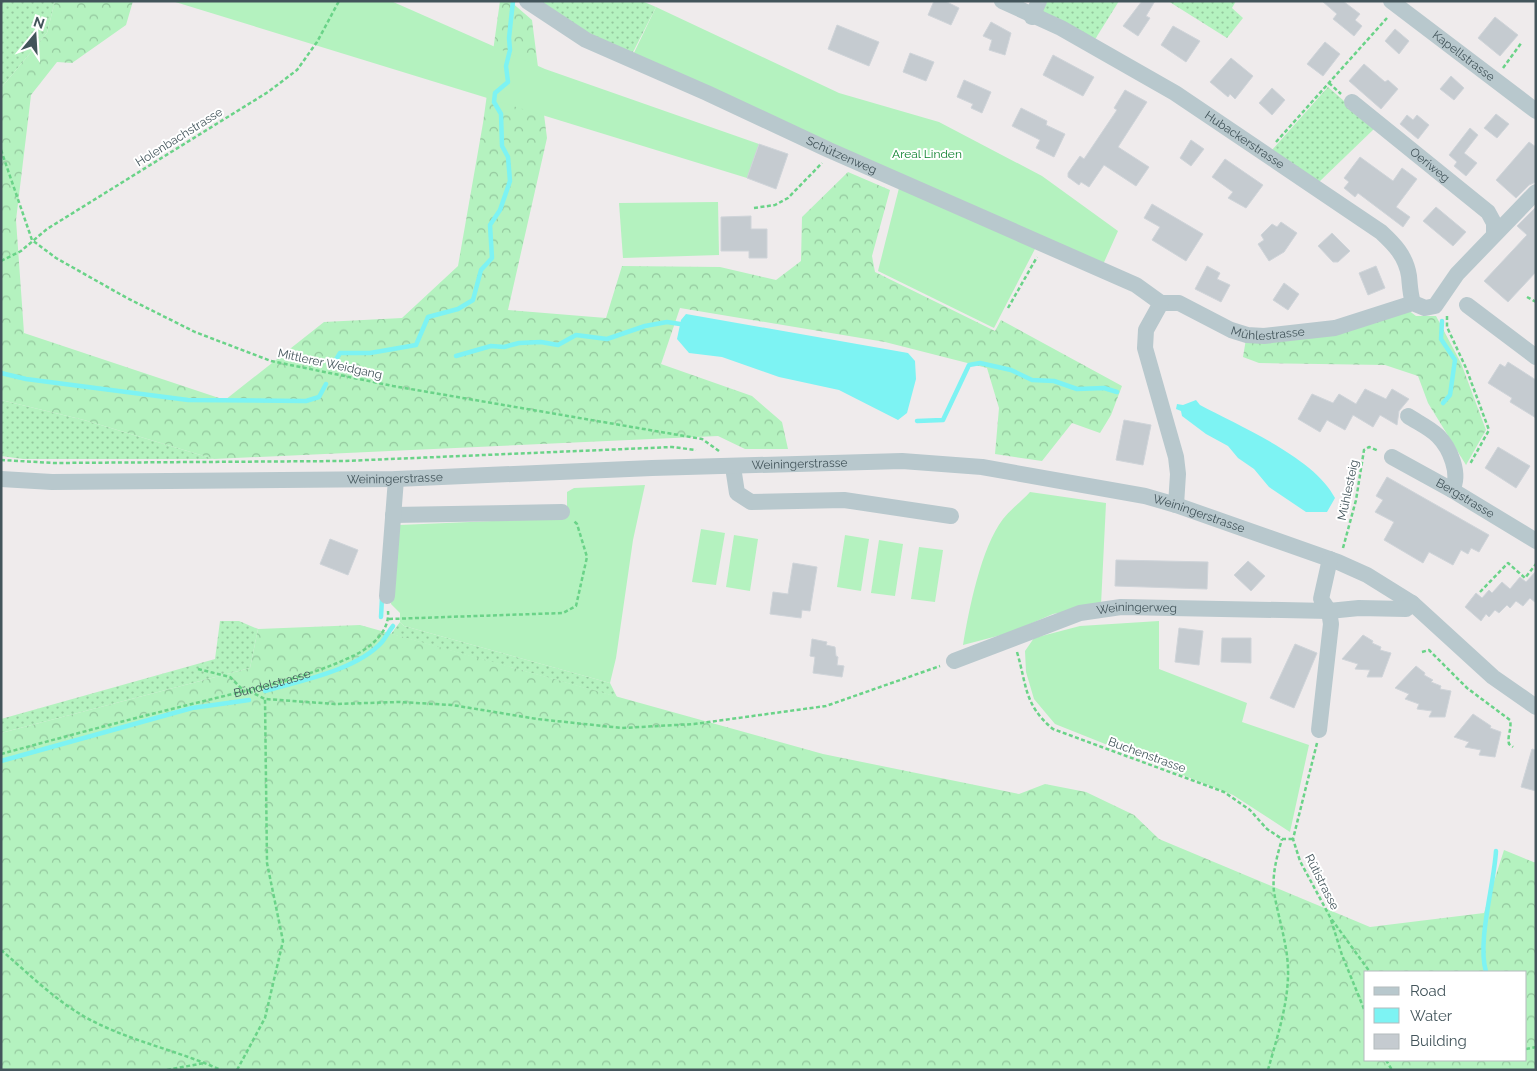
<svg xmlns="http://www.w3.org/2000/svg" width="1537" height="1071" font-family="Raleway,sans-serif">
	<defs>
		<pattern id="grass-dots" width="8" height="8" patternUnits="userSpaceOnUse" patternTransform="scale(1.25)"><rect width="8" height="8" fill="#b4f2bf"/><path d="M2 2h.1M6 6h.1" fill="none" stroke="#94c79e" stroke-width="1.8" stroke-linecap="round"/></pattern>
		<pattern id="forest-crowns" width="20" height="18" patternUnits="userSpaceOnUse" patternTransform="scale(1.25)"><rect width="20" height="18" fill="#b4f2bf"/><path d="M2 6a3 3 0 1 1 6 0M12 15a3 3 0 1 1 6 0" fill="none" stroke="#94c79e"/></pattern>
	</defs>
	<rect width="100%" height="100%" fill="#efebec"/>
	<g fill="url(#grass-dots)">
		<polygon points="1,1 55,1 47,33 1,88"/>
		<polygon points="527,1 642,1 656,7 629,60"/>
		<polygon points="1047,1 1119,1 1094,41 1040,12"/>
		<polygon points="1168,1 1236,1 1232,8 1243,18 1227,38"/>
		<polygon points="1328,87 1375,128 1319,182 1272,150"/>
		<polygon points="1,400 84,420 214,459 23,459 1,456"/>
		<polygon points="220,621 239,621 258,629 250,668 1,733 1,719 215,659"/>
		<polygon points="400,622 404,626 610,683 617,697 391,634"/>
	</g>
	<g fill="url(#forest-crowns)" fill-rule="evenodd">
		<polygon points="55,1 133,1 126,25 72,63 57,62 31,95 29,112 16,220 24,333 225,400 324,322 402,318 458,266 483,123 500,1 510,1 532,20 547,138 508,310 606,318 622,266 720,267 776,280 801,261 802,217 848,172 890,190 872,256 875,272 995,331 1001,320 1122,386 1111,415 1100,433 1072,423 1042,461 995,454 999,408 987,368 885,342 680,308 661,364 752,396 782,422 788,449 745,449 718,436 214,459 84,420 1,400 1,88 47,33"/>
		<polygon points="1408,310 1416,316 1436,316 1461,363 1486,430 1466,465 1428,403 1418,376 1385,365 1259,363 1243,357 1246,339"/>
		<path d="M 360,625 L 823,754 L 1019,794 L 1045,784 L 1086,792 L 1134,815 L 1159,839 L 1370,927 L 1484,913 L 1504,850 L 1536,863 L 1536,1070 L 1,1070 L 1,733 L 250,668 L 258,629 ZM 1366,972 L 1526,972 L 1526,1060 L 1366,1060 Z"/>
	</g>
	<g fill="#b4f2bf">
		<polygon points="172,1 391,1 545,69 759,144 747,178"/>
		<polygon points="656,7 839,93 939,122 1042,176 1118,231 1101,269 632,57"/>
		<polygon points="899,188 1036,247 994,328 878,271"/>
		<polygon points="718,202 719,255 623,258 619,203"/>
		<polygon points="645,485 633,540 616,658 610,683 404,626 400,622 400,613 391,604 395,531 400,525 564,518 567,508 567,492 574,488"/>
		<path d="M 1030,492 L 1106,503 L 1101,605 L 1053,614 L 1009,633 L 963,645 C 969,609 981,548 1003,519 C 1011,509 1022,501 1030,492 Z"/>
		<polygon points="701,529 725,533 716,585 692,582"/>
		<polygon points="734,535 758,539 750,591 726,587"/>
		<polygon points="845,535 869,539 861,591 837,587"/>
		<polygon points="879,540 903,544 895,596 871,593"/>
		<polygon points="919,547 943,550 935,602 911,599"/>
		<polygon points="1159,621 1159,669 1247,703 1242,722 1309,745 1290,832 1233,795 1055,724 1034,699 1026,672 1025,651 1034,638 1080,626"/>
	</g>
	<g fill="#7df3f3">
		<polygon points="686,314 908,353 915,361 916,379 907,413 898,420 839,390 779,377 722,357 689,353 677,339 681,320"/>
		<path d="M 1196,400 L 1200,405 C 1239,426 1315,458 1335,498 L 1327,512 L 1306,512 L 1269,487 L 1254,469 L 1238,458 L 1228,446 L 1206,434 L 1182,416 L 1181,411 L 1176,409 L 1177,404 L 1183,405 Z"/>
	</g>
	<g fill="none" stroke-linecap="round" stroke-linejoin="round">
		<g stroke="#7df3f3" stroke-width="4.5">
			<polyline points="1442,321 1441,339 1455,360 1450,395 1443,403"/>
			<polyline points="456,356 491,346 504,347 519,343 541,342 558,345 576,335 607,339 645,326 667,322 680,324"/>
			<polyline points="334,363 340,353 370,353 416,345 428,317 458,309 473,300 481,270 492,258 490,225 500,210 510,181 508,157 502,146 501,114 494,102 495,93 508,82 506,66 510,50 509,38 513,1"/>
			<polyline points="1,373 26,379 188,400 306,401 319,397 326,384"/>
			<polyline points="917,421 943,420 969,365 980,363 1011,370 1032,380 1054,381 1077,389 1104,388 1117,392"/>
			<polyline points="381,617 382,598"/>
			<path d="M 265,691 C 300,681 357,670 382,642 C 386,637 389,631 393,626"/>
			<polyline points="1,761 192,708 249,700"/>
			<path d="M 1486,972 C 1477,941 1494,886 1496,851"/>
		</g>
	</g>
	<g fill="#c5cbd0" stroke="#cfd4d9">
		<polygon points="934,1 945,1 959,8 951,25 928,15"/>
		<polygon points="1142,1 1155,1 1146,16 1150,18 1138,36 1123,26"/>
		<polygon points="1322,1 1343,1 1360,14 1355,20 1362,26 1354,36 1333,19 1337,14"/>
		<polygon points="1495,17 1518,35 1500,56 1478,38"/>
		<polygon points="991,22 1011,33 1005,55 989,50 992,40 983,36"/>
		<polygon points="837,25 879,42 869,66 828,49"/>
		<polygon points="1173,26 1200,41 1186,62 1161,45"/>
		<polygon points="1395,29 1409,41 1399,54 1385,41"/>
		<polygon points="1325,42 1340,54 1323,76 1307,64"/>
		<polygon points="910,53 934,62 926,81 903,72"/>
		<polygon points="1053,55 1094,77 1083,96 1043,75"/>
		<polygon points="1231,58 1253,76 1235,99 1230,94 1228,97 1210,82"/>
		<polygon points="1364,64 1385,82 1388,80 1398,89 1381,109 1349,81"/>
		<polygon points="1451,76 1464,88 1454,100 1440,89"/>
		<polygon points="964,80 991,92 982,113 971,108 973,104 957,97"/>
		<polygon points="1272,88 1285,100 1272,115 1259,103"/>
		<polygon points="1125,90 1147,102 1118,147 1149,167 1136,186 1104,165 1089,187 1081,182 1079,185 1068,177 1068,173 1080,156 1084,159 1117,110 1114,108"/>
		<polygon points="1021,108 1047,121 1046,125 1065,134 1054,157 1036,148 1040,140 1012,126"/>
		<polygon points="1496,114 1509,124 1497,138 1484,128"/>
		<polygon points="1407,115 1413,120 1417,115 1429,125 1418,139 1400,124"/>
		<polygon points="1470,128 1478,135 1464,153 1477,163 1466,176 1454,166 1457,162 1449,155"/>
		<polygon points="1191,140 1204,149 1191,166 1180,158"/>
		<polygon points="1529,142 1536,147 1536,182 1529,185 1516,198 1496,180"/>
		<polygon points="759,144 788,154 776,189 747,178"/>
		<polygon points="1360,157 1393,181 1402,168 1417,179 1396,207 1410,217 1403,227 1358,193 1355,197 1344,188 1349,182 1344,178"/>
		<polygon points="1225,159 1263,185 1246,208 1228,198 1233,192 1212,177"/>
		<polygon points="1152,204 1203,234 1186,261 1152,240 1160,227 1144,218"/>
		<polygon points="1436,207 1466,232 1453,246 1423,221"/>
		<polygon points="1536,207 1536,272 1508,302 1484,281 1527,235 1517,226"/>
		<polygon points="751,216 751,229 767,229 767,258 749,258 749,251 721,251 721,217"/>
		<polygon points="1281,222 1297,233 1284,252 1269,261 1258,244 1264,240 1261,235 1272,224 1277,227"/>
		<polygon points="1332,233 1350,251 1338,262 1333,262 1318,246"/>
		<polygon points="1207,266 1220,273 1217,279 1230,285 1221,302 1195,289"/>
		<polygon points="1376,266 1385,288 1368,295 1359,273"/>
		<polygon points="1284,283 1299,294 1288,310 1273,300"/>
		<polygon points="1508,362 1536,380 1536,418 1510,402 1512,398 1488,383 1500,364 1505,367"/>
		<polygon points="1365,389 1386,399 1392,389 1409,399 1399,411 1397,425 1380,415 1373,427 1353,415 1345,430 1327,420 1320,432 1298,419 1312,394 1333,403 1339,394 1356,404"/>
		<polygon points="1124,420 1151,425 1143,465 1116,460"/>
		<polygon points="1498,447 1530,466 1516,488 1485,468"/>
		<polygon points="1387,477 1489,535 1479,552 1471,548 1468,554 1461,550 1453,565 1429,552 1423,563 1384,540 1394,522 1375,512 1383,500 1376,496"/>
		<polygon points="330,539 358,550 348,575 320,564"/>
		<polygon points="1116,560 1208,562 1207,589 1115,586"/>
		<polygon points="1248,561 1265,576 1251,591 1234,575"/>
		<polygon points="793,563 817,567 810,611 802,610 801,618 770,614 773,592 788,594"/>
		<polygon points="1536,571 1536,603 1530,598 1523,606 1516,601 1510,608 1507,605 1499,613 1495,610 1489,617 1486,614 1481,621 1465,607 1476,593 1482,598 1489,590 1492,593 1502,582 1510,589 1520,577 1526,582"/>
		<polygon points="1179,628 1203,631 1199,665 1175,662"/>
		<polygon points="1363,635 1373,641 1372,643 1381,647 1380,650 1391,653 1382,677 1367,677 1370,670 1355,669 1358,664 1342,659"/>
		<polygon points="1222,638 1251,638 1251,663 1221,662"/>
		<polygon points="812,639 827,642 826,645 835,647 836,656 838,657 837,665 844,666 842,677 813,673 815,657 810,656"/>
		<polygon points="1295,644 1317,653 1294,708 1270,698"/>
		<polygon points="1416,666 1425,673 1424,675 1433,680 1431,682 1441,686 1440,689 1451,691 1445,717 1429,717 1432,711 1417,709 1419,704 1405,699 1409,694 1395,688"/>
		<polygon points="1473,714 1491,726 1490,728 1501,732 1495,757 1479,755 1481,750 1465,747 1469,742 1454,737"/>
		<polygon points="1532,749 1536,750 1536,791 1521,787"/>
	</g>
	<g fill="none" stroke-linecap="round" stroke-linejoin="round">
		<g stroke="#6ad388" stroke-width="2.5" stroke-dasharray="4 2.5" stroke-linecap="butt">
			<polyline points="1503,68 1522,42"/>
			<polyline points="1329,83 1341,94"/>
			<polyline points="1276,142 1387,18"/>
			<polyline points="1,150 32,240 56,258 127,298 195,332 271,361 393,386 702,439 719,451"/>
			<polyline points="754,208 775,205 788,198 822,163"/>
			<polyline points="1,261 21,251 47,229 268,92 297,70 317,42 339,1"/>
			<polyline points="1527,297 1536,302"/>
			<polyline points="1008,308 1037,257"/>
			<polyline points="1447,316 1447,327 1466,368 1489,430 1470,464"/>
			<polyline points="1,460 53,463 344,461 672,447 696,450"/>
			<polyline points="1343,548 1356,500 1364,450 1369,447 1379,451"/>
			<polyline points="1480,592 1508,563 1525,578 1536,564"/>
			<polyline points="389,619 563,613 576,606 587,557 577,524 574,521"/>
			<path d="M 1017,652 C 1027,686 1024,705 1053,729 L 1224,792 L 1250,810 L 1267,829 L 1282,839 L 1293,839"/>
			<path d="M 1422,652 L 1429,650 L 1467,688 L 1510,720 C 1512,729 1507,736 1509,744 L 1513,747"/>
			<polyline points="198,669 230,677 245,692"/>
			<polyline points="249,691 265,699 335,704 399,702 452,705 537,719 622,728 694,724 826,706 940,666"/>
			<polyline points="1317,743 1293,839 1300,861 1330,917 1370,972"/>
			<path id="s1" d="M 1,754 C 67,736 134,718 200,702 C 251,689 305,679 353,656 C 370,648 390,632 388,611"/>
			<polyline points="1331,920 1342,955 1366,1014"/>
			<path d="M 1,950 C 28,973 55,1000 85,1017 C 128,1041 177,1050 221,1070"/>
			<polyline points="1526,1049 1536,1047"/>
			<polyline points="1386,1060 1392,1070"/>
			<polyline points="167,1070 204,1063"/>
			<polyline points="237,1070 265,1018 283,941 267,863 265,699"/>
			<path d="M 1268,1070 C 1277,1037 1289,1003 1288,968 C 1287,942 1278,917 1274,892 C 1272,874 1277,856 1282,839"/>
		</g>
		<g stroke="#b8c8cd" stroke-width="16">
			<path id="s2" d="M 527,1 L 586,40 L 707,93 L 829,150 L 1136,285 L 1161,303"/>
			<path id="s3" d="M 1002,1 L 1061,28 L 1175,93 L 1381,232 C 1394,244 1406,256 1409,276 C 1410,286 1410,293 1413,303"/>
			<path id="s4" d="M 1391,1 L 1536,111"/>
			<polyline points="1032,17 1039,1"/>
			<path id="s5" d="M 1352,102 L 1488,212 L 1494,223 L 1494,235"/>
			<path id="s6" d="M 1161,303 L 1179,303 L 1231,330 L 1247,335 L 1264,336 L 1335,328 L 1413,303 L 1425,308 L 1435,306 L 1457,274 L 1536,192"/>
			<polyline points="1161,303 1146,330 1145,348 1176,457 1178,474 1176,505"/>
			<polyline points="1467,305 1536,357"/>
			<path d="M 1408,416 C 1417,422 1430,428 1438,436 C 1450,448 1461,474 1452,490"/>
			<path id="s7" d="M 1392,457 L 1452,490 L 1536,541"/>
			<polyline points="733,467 737,493 751,502 844,500 951,516"/>
			<path id="s8" d="M 1,479 L 52,482 L 396,479 L 652,468 L 902,461 L 982,467 L 1145,496 L 1176,505 L 1338,562 L 1367,575 L 1412,603 L 1493,677 L 1536,707"/>
			<polyline points="393,515 562,512"/>
			<polyline points="387,596 396,479"/>
			<path id="s9" d="M 954,661 L 1080,613 L 1121,607 L 1329,611 L 1359,608 L 1406,609 L 1412,603"/>
			<polyline points="1319,730 1331,624 1329,611 1321,599 1330,559"/>
		</g>
	</g>
	<g text-anchor="middle" stroke-width="4" stroke-linejoin="round" paint-order="stroke">
		<g font-size="12" fill="#43555b" stroke="#fff">
			<text dy="4" stroke="none"><textPath href="#s4" startOffset="91">Kapellstrasse</textPath></text>
			<text transform="translate(179 137) rotate(-32)" y="4">Holenbachstrasse</text>
			<text dy="4" stroke="none"><textPath href="#s3" startOffset="280">Hubackerstrasse</textPath></text>
			<text dy="4" stroke="none"><textPath href="#s2" startOffset="351">Schützenweg</textPath></text>
			<text dy="4" stroke="none"><textPath href="#s5" startOffset="100">Oeriweg</textPath></text>
			<text dy="4" stroke="none"><textPath href="#s6" startOffset="114">Mühlestrasse</textPath></text>
			<text transform="translate(330 364) rotate(12)" y="4">Mittlerer Weidgang</text>
			<text dy="4" stroke="none"><textPath href="#s8" startOffset="799">Weiningerstrasse</textPath></text>
			<text dy="4" stroke="none"><textPath href="#s8" startOffset="394">Weiningerstrasse</textPath></text>
			<text transform="translate(1348 490) rotate(-78)" y="4">Mühlesteig</text>
			<text dy="4" stroke="none"><textPath href="#s7" startOffset="84">Bergstrasse</textPath></text>
			<text dy="4" stroke="none"><textPath href="#s8" startOffset="1204">Weiningerstrasse</textPath></text>
			<text dy="4" stroke="none"><textPath href="#s9" startOffset="192">Weiningerweg</textPath></text>
			<text dy="4" stroke="none"><textPath href="#s1" startOffset="280">Bündelstrasse</textPath></text>
			<text transform="translate(1147 755) rotate(20)" y="4">Buchenstrasse</text>
			<text transform="translate(1322 882) rotate(63)" y="4">Rütistrasse</text>
		</g>
		<g font-size="12" fill="#0e822f" stroke="#fff">
			<text x="927" y="158">Areal Linden</text>
		</g>
	</g>
	<rect width="1537" height="1071" fill="none" stroke="#43555b" stroke-width="5"/>
	<rect x="1364" y="971" width="162" height="90" fill="#ffffff" stroke="#b4bbbd"/>
	<rect x="1374" y="987" width="25" height="8" fill="#b8c8cd" stroke="#b4bbbd"/>
	<text x="1410" y="996" font-size="15" fill="#43555b">Road</text>
	<rect x="1374" y="1008" width="25" height="15" fill="#7df3f3" stroke="#b4bbbd"/>
	<text x="1410" y="1021" font-size="15" fill="#43555b">Water</text>
	<rect x="1374" y="1034" width="25" height="15" fill="#c5cbd0" stroke="#b4bbbd"/>
	<text x="1410" y="1046" font-size="15" fill="#43555b">Building</text>
	<g transform="translate(35 35) rotate(18)" stroke="#ffffff" stroke-width="4" paint-order="stroke">
	<path d="M0-4L9 19L0 12L-9 19Z" fill="#43555b"/>
	<text y="-8" font-size="14" font-weight="bold" text-anchor="middle" fill="#43555b">N</text>
	</g>
</svg>
